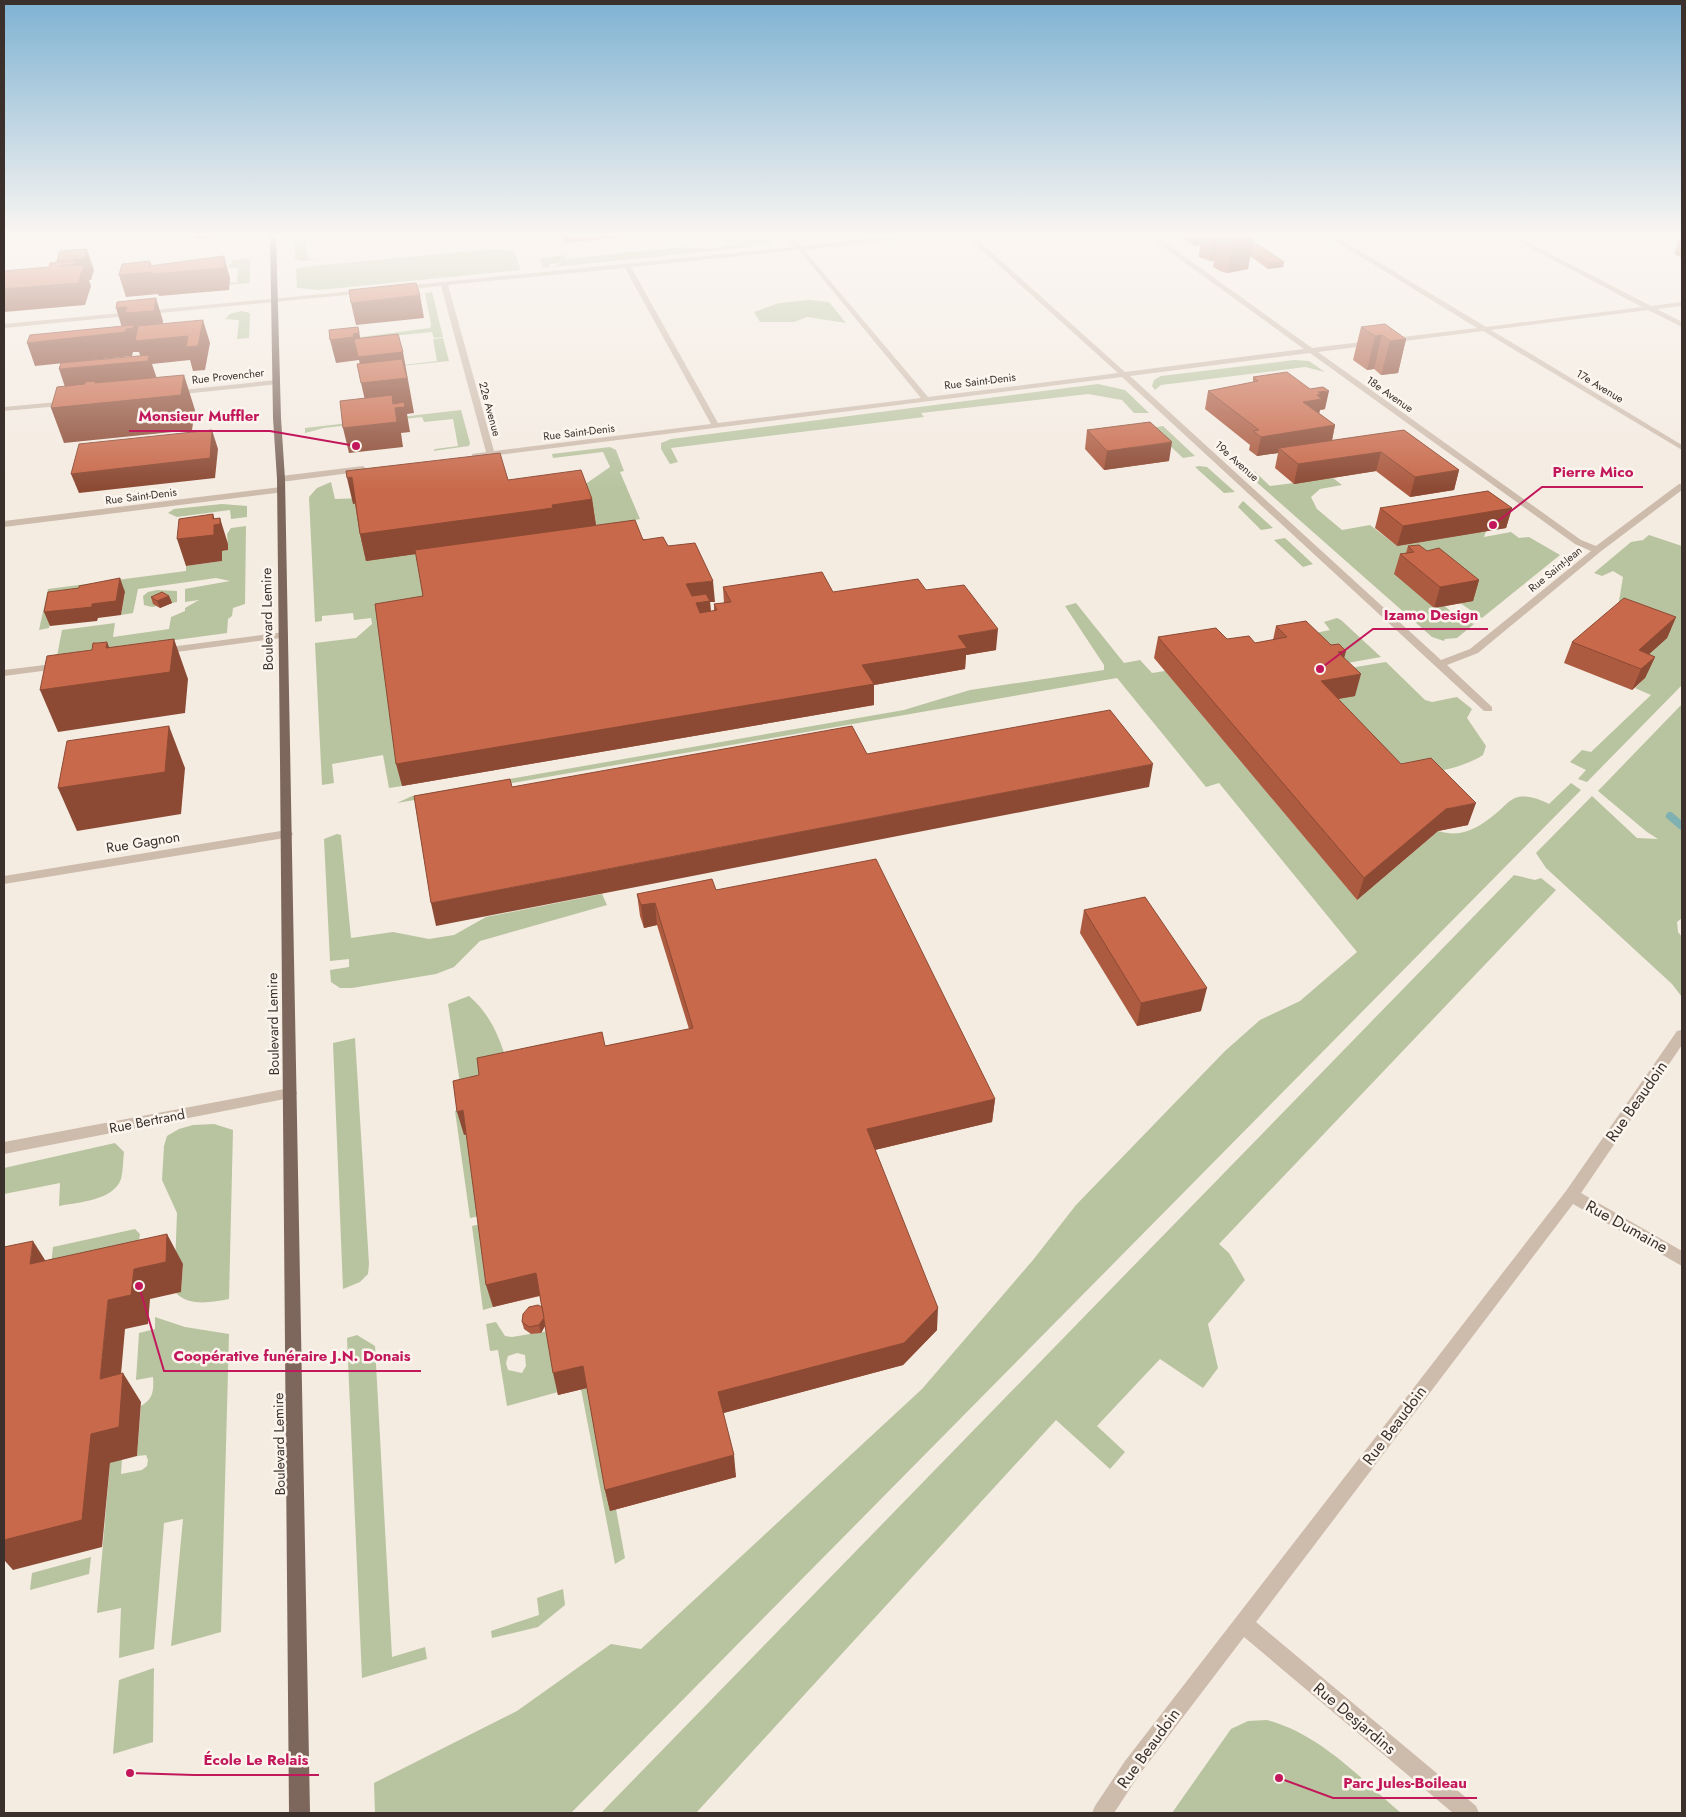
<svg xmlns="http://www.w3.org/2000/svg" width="1686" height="1817" font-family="Jost,sans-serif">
	<rect width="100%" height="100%" fill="#f4ebe1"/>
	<g fill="#b8c4a0" fill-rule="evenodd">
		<polygon points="294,234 305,234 308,259 322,259 302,261 295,259"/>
		<polygon points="719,234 765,234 773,244 742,245 760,246 554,267 562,263 550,264 550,267 543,268 540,259 564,255 566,259 681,247 710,249 735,245 723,241"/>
		<polygon points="493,249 514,251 521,270 319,290 297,288 296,269 302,267"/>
		<polygon points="250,259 250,283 230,285 230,282 237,283 238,268 229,268 229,264 232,263 233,260"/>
		<polygon points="432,292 443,337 434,338 432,332 362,339 361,337 430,328 431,324 425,293"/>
		<polygon points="809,300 829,302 846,323 807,317 794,322 760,322 754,312 779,303"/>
		<polygon points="242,311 250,313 249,338 237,339 239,320 225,319 230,314"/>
		<polygon points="443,338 449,361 352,371 437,361 433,339"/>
		<polygon points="1294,360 1309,361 1325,372 1305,367 1161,385 1155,390 1152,386 1154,380 1161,376"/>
		<polygon points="1098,384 1125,390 1149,413 1134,413 1122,400 1088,394 921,413 924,417 671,448 678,462 670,464 661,449 661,443 671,439"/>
		<polygon points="461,410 470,443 469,446 433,451 435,449 458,446 453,419 424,422 422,417 324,428 305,433 305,428"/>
		<polygon points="1163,426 1195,456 1183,458 1151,428"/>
		<polygon points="610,447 616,450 624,471 620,472 640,519 417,564 427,617 380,625 402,786 389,788 383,755 332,764 334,783 322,785 315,643 356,638 372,624 371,618 354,620 353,613 322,616 322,621 315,622 309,497 317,488 331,482 335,499 577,490 610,467 603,452 553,458 552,454"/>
		<polygon points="1199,466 1207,467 1235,492 1224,493 1195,467"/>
		<polygon points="1254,471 1270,486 1333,478 1342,485 1320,489 1311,497 1317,509 1342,530 1370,525 1397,546 1486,531 1484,537 1511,532 1519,538 1529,537 1560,555 1482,618 1460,603 1472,600 1445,606 1455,616 1474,624 1457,638 1445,639 1444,641 1432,637 1245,472"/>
		<polygon points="1243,501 1273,528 1261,530 1238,507"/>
		<polygon points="222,504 247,506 247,517 231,519 230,510 177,517 168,513 174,509"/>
		<polygon points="246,526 245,604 233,608 232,616 228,619 227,633 57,656 62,630 115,623 113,637 169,629 171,617 185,611 185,608 199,600 185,602 185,589 230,581 216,578 138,589 133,613 121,615 125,593 54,606 49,628 39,630 48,589 186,571 186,566 222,561 222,551 228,550 227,534 231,528"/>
		<polygon points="1649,535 1682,546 1682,685 1587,782 1578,779 1586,770 1570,762 1582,750 1591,752 1651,695 1635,688 1645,678 1630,672 1616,619 1623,577 1613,571 1602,576 1594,573 1631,542 1643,540"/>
		<polygon points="1285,538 1313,564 1303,567 1274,540"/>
		<polygon points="157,590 177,591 177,602 152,607 144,605 143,596 148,592"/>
		<path d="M 1076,603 L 1124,663 L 1140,660 L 1152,673 L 1165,671 L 1357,900 L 1438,831 C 1464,839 1481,826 1500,810 C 1504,806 1510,800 1515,798 C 1526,794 1539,799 1549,804 L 1571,783 L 1581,790 L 571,1813 L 375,1813 L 374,1783 L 517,1711 L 611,1644 L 641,1649 L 922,1389 L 1033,1260 L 1076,1205 L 1225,1051 L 1260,1020 L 1300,1001 L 1357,952 L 1219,783 L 1206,787 L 1117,678 L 397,803 L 412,796 L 904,710 L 970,690 L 1104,670 L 1104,665 L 1065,606 Z"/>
		<polygon points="1337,618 1341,620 1381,657 1336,665 1305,635 1330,630 1324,622"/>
		<path d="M 1386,662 L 1425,700 L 1432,702 L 1457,697 L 1472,709 L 1467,718 L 1486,746 L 1483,755 C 1464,767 1442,771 1419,774 L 1424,780 L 1315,703 L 1338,670 Z"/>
		<polygon points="1682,704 1682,918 1677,922 1678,932 1682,937 1682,997 1672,984 1546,868 1536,853 1592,796 1637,838 1658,839 1647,832 1598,791"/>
		<polygon points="337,834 341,835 351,938 393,932 429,939 454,935 486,917 602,894 607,905 480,941 454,967 436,974 352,988 340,988 331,982 330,970 349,967 349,959 330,961 324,839"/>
		<polygon points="1514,875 1535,880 1541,878 1556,890 1219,1244 1229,1253 1245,1280 1208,1324 1218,1368 1203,1388 1160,1359 1097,1426 1125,1452 1110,1469 1056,1420 696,1813 601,1813"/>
		<path d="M 469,996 C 490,1014 499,1036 507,1062 L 463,1103 L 448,1004 Z"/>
		<polygon points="355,1038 369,1264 368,1274 360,1282 343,1289 333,1043"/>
		<polygon points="460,1110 469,1133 480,1216 470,1218 455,1111"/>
		<path d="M 214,1124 L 233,1130 L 229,1299 C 212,1302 190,1307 176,1293 L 181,1291 L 183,1265 L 175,1266 L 177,1213 L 162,1180 L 164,1146 L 167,1136 L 179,1129 L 193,1125 Z"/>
		<path d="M 115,1143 L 124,1152 C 123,1161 123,1171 121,1179 C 113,1201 78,1202 59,1206 L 60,1183 L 4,1194 L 4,1168 Z"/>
		<polygon points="481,1224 493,1307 483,1310 472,1226"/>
		<polygon points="135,1229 140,1234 137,1254 4,1275 51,1265 53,1247"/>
		<path d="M 155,1317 L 185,1327 L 229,1334 L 221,1632 L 171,1646 L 183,1519 L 164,1523 L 154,1649 L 119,1658 L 121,1608 L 97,1613 L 110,1463 L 122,1459 L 121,1474 L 142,1470 L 147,1466 L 148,1460 L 146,1455 L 137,1456 L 141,1406 C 153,1399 154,1391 153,1377 L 136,1380 L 139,1333 L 155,1329 Z"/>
		<path d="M 496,1322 L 505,1336 L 512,1337 L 548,1331 L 558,1392 L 507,1406 L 498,1350 L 490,1351 L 486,1324 ZM 517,1353 L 525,1355 L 526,1366 L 522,1373 L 508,1370 L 506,1363 L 508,1356 Z"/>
		<polygon points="357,1335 375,1346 392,1657 425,1647 427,1659 362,1678 347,1338"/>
		<polygon points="587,1388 616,1509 625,1558 615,1564 581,1389"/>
		<polygon points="91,1557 89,1574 30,1590 32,1573"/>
		<polygon points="563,1589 565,1605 538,1627 492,1638 491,1631 539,1615 537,1598"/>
		<polygon points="154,1668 153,1742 113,1754 119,1680"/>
		<path d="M 1267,1720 C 1321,1735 1360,1778 1401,1813 L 1172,1813 L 1231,1729 L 1248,1721 Z"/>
	</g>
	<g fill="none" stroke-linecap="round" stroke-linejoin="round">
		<polyline stroke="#7fb0b2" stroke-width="8" points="1670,816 1682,826"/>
		<g fill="#cdbbac" fill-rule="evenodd">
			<path d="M 782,234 L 789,234 L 801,246 L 919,234 L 944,234 L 804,250 L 928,397 L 1118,373 L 964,234 L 971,234 L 1125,372 L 1304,349 L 1145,234 L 1153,234 L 1312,348 L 1477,328 L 1324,234 L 1332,234 L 1486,327 L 1642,307 L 1504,234 L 1512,234 L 1651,306 L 1682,302 L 1682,306 L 1657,309 L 1682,322 L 1682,327 L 1648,310 L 1491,330 L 1682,445 L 1682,450 L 1483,331 L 1318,352 L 1581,540 L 1596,546 L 1679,484 L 1682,484 L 1682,490 L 1600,552 L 1478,653 L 1447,665 L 1492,707 L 1492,711 L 1484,711 L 1122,377 L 475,458 L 472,458 L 472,454 L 486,452 L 441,286 L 402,290 L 399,288 L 402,286 L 794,247 ZM 798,250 L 804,256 L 921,398 L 718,423 L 631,267 ZM 625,268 L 711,424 L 494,451 L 448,285 ZM 1310,353 L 1575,544 L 1591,551 L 1470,649 L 1441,660 L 1130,376 Z"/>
			<polygon points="365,290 368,292 367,293 4,328 4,324"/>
			<polygon points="276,380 279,380 279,384 173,395 169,393 173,391"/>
			<polygon points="68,401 71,401 71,405 4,411 4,407"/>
			<polygon points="363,466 367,469 366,471 281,482 277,479 281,476"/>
			<polygon points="281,487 285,490 284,492 4,527 4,521"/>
			<polygon points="284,632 288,633 288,637 162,654 157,651 162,648"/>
			<polygon points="61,663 66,666 65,668 4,676 4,670"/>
			<polygon points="287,830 291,831 293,834 291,837 4,884 4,876"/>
			<polygon points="1682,1030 1682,1045 1581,1193 1682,1251 1682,1266 1573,1204 1256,1622 1476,1806 1479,1813 1453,1813 1244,1637 1139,1775 1114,1813 1092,1813 1095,1806 1125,1761 1566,1191 1677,1031"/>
			<polygon points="290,1088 295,1089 297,1093 295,1097 290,1098 4,1154 4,1142"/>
		</g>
		<polygon fill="#7d675c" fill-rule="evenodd" points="270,234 276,234 281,418 285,479 310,1813 289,1813 280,761 277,479 273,418"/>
	</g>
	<g fill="#ac5a40">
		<polygon points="561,234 650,234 565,243"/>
		<polygon points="1185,234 1248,234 1253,241 1284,262 1283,267 1268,269 1250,256 1248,269 1227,273 1220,271 1213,267 1214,260 1210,261 1199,257 1200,245 1194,246 1184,239"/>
		<polygon points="1681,234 1682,234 1682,258 1674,254"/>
		<polygon points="1361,327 1406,339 1398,373 1381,375 1374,369 1367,370 1353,360"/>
		<polygon points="1253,377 1325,409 1320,410 1319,413 1335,425 1332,441 1404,430 1459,470 1454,490 1410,497 1376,471 1294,484 1275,468 1278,453 1257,456 1249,450 1250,445 1205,409 1208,391 1253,382"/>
		<polygon points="1087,430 1169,461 1104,470 1085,449"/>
		<polygon points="508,480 592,499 596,525 668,546 715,602 710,602 711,611 714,611 714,604 724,603 723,587 833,592 926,590 996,650 966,655 965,669 874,685 874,705 402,786 423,596 416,554 366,561 360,534 355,504 353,504"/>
		<polygon points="1380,508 1512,508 1506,528 1397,546 1375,528"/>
		<polygon points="1408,546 1427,551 1479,580 1473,601 1434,608 1394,574 1400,554 1406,553"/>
		<polygon points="169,596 172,603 160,608 153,604 151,597"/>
		<polygon points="1676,617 1667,638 1649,654 1655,657 1645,678 1632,690 1564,663 1572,642"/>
		<polygon points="1276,626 1346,651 1344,657 1355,696 1338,699 1401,764 1468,825 1438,831 1357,900 1154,658 1158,637 1227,639 1255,643 1273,640"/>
		<polygon points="716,890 995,1099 992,1122 875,1150 937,1330 903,1365 723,1413 736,1477 610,1511 605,1490 587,1388 558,1395 545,1326 541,1333 531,1334 524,1329 522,1322 542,1307 540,1296 493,1307 466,1134 464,1135 479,1075 605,1046 689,1029 657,925 644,928 640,916 637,894"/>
		<polygon points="1084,910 1201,1011 1137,1026 1080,933"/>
	</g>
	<g fill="#8c4a34">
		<polygon points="195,234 222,234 222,236 197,239"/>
		<polygon points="564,234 650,234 565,243"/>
		<polygon points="1215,234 1219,234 1219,236 1218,236 1214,260 1210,261"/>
		<polygon points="1196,235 1202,235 1200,245 1194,246"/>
		<polygon points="1222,235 1253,238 1248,269 1227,273 1233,242"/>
		<polygon points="87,249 94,270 91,280 89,280 91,286 85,305 4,312 4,289 64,283 57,261"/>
		<polygon points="224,256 230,278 229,290 159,296 158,294 126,297 119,275 150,261 154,274"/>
		<polygon points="1284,262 1283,267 1268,269 1269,263"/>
		<polygon points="420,295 424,318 356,325 351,303"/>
		<polygon points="156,298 163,321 161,334 203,320 210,343 205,370 193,371 190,360 152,364 157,379 184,375 195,410 192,430 64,443 51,408 67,393 59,369 142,361 139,352 133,352 132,356 35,366 27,343 123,331 116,308"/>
		<polygon points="358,327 363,350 403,352 414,413 407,414 410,432 401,433 403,447 349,453 343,428 369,418 361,383 364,383 359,360 336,363 330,340 353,334"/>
		<polygon points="1382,335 1374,369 1367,370 1375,336"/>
		<polygon points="1406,339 1398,373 1381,375 1390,341"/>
		<polygon points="1329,391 1325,409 1320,410 1318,417 1303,402 1318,392"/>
		<polygon points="1335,425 1331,444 1279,448 1278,453 1257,456 1261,437"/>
		<polygon points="212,430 218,449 215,478 79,493 71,474"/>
		<polygon points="1172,442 1169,461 1104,470 1107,451"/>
		<polygon points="1381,452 1376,471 1294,484 1298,464"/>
		<polygon points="1459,470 1454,490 1410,497 1415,477"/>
		<polygon points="352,477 358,503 353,504 347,478"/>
		<polygon points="592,499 596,526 557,534 366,561 360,534"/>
		<polygon points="1512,508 1506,528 1397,546 1403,526"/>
		<polygon points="213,514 216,524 220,518 228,544 228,550 222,551 222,561 186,566 177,539 213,519"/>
		<polygon points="120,578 125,592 121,615 98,618 97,621 50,626 44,612 92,604"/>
		<polygon points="1479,580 1473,601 1434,608 1440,587"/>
		<polygon points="713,581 715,602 710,602 711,622 698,624 686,584"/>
		<polygon points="169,596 172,603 160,608 157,601"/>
		<polygon points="1676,617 1667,638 1636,666 1639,650"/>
		<polygon points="998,629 996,650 966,655 965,669 874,685 874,705 402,786 396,764 862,665 958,636"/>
		<polygon points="174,639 188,679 185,713 58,732 40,690 106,648 107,642 122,679"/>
		<polygon points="1346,651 1340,672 1338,652"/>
		<polygon points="1655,657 1645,678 1632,690 1641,669"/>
		<polygon points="1361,674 1355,696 1315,703 1321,681"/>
		<polygon points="169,726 185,768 181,814 77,831 58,788"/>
		<polygon points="1153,764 1149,787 436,926 431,903"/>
		<polygon points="1476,803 1468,825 1438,831 1357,900 1364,878 1446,809"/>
		<polygon points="655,903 657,925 644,928 641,905"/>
		<polygon points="1207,988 1201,1011 1137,1026 1141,1003"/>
		<polygon points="995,1099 992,1122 866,1152 867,1129"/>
		<polygon points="463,1110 469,1133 464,1135 457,1112"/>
		<polygon points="167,1234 183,1264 181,1292 150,1299 148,1324 125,1329 118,1408 100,1379 108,1300 134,1269"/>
		<polygon points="33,1241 52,1271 30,1264"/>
		<polygon points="536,1273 542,1295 493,1307 486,1285"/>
		<polygon points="938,1308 937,1330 903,1365 720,1414 718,1392"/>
		<polygon points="545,1316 546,1324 541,1333 539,1325"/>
		<polygon points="583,1366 587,1388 558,1395 553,1373"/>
		<polygon points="123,1373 141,1402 137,1456 110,1463 102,1547 13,1570 5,1561 4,1561 4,1540 91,1434"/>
		<polygon points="734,1455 736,1477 610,1511 605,1490"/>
	</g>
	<g fill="#c8694b" stroke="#8c4a34">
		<polygon points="1220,234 1248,234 1253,238 1233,242 1225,240 1218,236 1222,235"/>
		<polygon points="1253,241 1284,262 1269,263 1251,251"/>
		<polygon points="87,249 84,259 57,261 60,251"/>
		<polygon points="224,256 224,268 152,274 153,272 119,275 122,264 150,261 149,266"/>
		<polygon points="76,260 75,264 60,266 84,265 78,283 4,289 4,271 49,267 50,263"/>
		<polygon points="416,283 420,295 351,303 349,290"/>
		<polygon points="156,298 154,311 125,313 127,307 116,308 117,302"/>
		<polygon points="203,320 198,346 186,347 188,336 135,341 138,326"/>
		<polygon points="1385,324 1406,339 1390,341 1382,335 1375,336 1361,327"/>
		<polygon points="134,325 133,328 126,329 125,332 27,343 30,335"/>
		<polygon points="358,327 359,333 353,334 354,337 330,340 329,330"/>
		<polygon points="398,334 403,352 358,357 354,339"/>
		<polygon points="149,355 148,361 59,369 61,363"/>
		<polygon points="402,359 407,378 361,383 357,364"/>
		<polygon points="1287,372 1310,389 1323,387 1329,391 1318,392 1321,394 1317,395 1322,399 1303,402 1335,425 1261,437 1253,431 1259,430 1208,391 1258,381 1253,377"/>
		<polygon points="184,375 181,395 51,408 57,387 85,384 85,382 95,381 95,383"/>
		<polygon points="392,395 393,404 404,402 405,407 395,408 397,422 343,428 340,401"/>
		<polygon points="1150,422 1172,442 1107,451 1087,430"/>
		<polygon points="212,430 210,458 71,474 79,444"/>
		<polygon points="1404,430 1459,470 1415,477 1381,452 1298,464 1279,448"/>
		<polygon points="500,453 508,480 581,470 592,499 552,505 553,508 360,534 352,477 347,478 346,471"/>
		<polygon points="1488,491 1512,508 1403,526 1380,508"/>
		<polygon points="213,514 213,519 220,518 220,524 214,525 214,535 177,539 179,519"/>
		<polygon points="635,520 643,540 663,537 668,546 695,543 713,581 686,584 692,596 706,594 710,601 696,603 700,613 717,610 714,604 731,602 723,587 822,572 833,592 918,579 926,590 964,585 998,629 958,636 967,648 862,665 874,684 396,764 375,604 423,596 415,550"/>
		<polygon points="1419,545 1427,551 1439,548 1479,580 1440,587 1400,554 1414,552 1408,546"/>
		<polygon points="120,578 116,601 92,604 92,607 44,612 48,592 79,588 79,586"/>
		<polygon points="162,592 169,596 157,601 151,597"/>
		<polygon points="1624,598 1676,617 1639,650 1655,657 1641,669 1572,642"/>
		<polygon points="1306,621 1331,645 1339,644 1346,651 1338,652 1361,674 1321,681 1401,764 1431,758 1476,803 1446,809 1364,878 1158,637 1216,628 1227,639 1249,636 1255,643 1287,637 1276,626"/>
		<polygon points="174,639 170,672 40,690 47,656 92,650 93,643 98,643 107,642 106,648"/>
		<polygon points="1110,710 1153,764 431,903 414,796 510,779 512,787 852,726 867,754"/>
		<polygon points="169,726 165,772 58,788 67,741"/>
		<polygon points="876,859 995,1099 867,1129 938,1308 904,1343 718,1392 734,1455 605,1490 583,1366 553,1373 536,1273 486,1285 463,1110 457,1112 453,1081 479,1075 477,1058 602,1032 605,1046 693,1028 655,903 641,905 637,894 712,879 716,890"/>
		<polygon points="1145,897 1207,988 1141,1003 1084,910"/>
		<polygon points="167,1234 166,1262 134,1269 131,1295 108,1300 100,1379 123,1373 119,1427 91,1434 82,1520 4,1540 4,1247 33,1241 30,1264"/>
		<polygon points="538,1305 542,1307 544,1318 539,1325 529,1327 522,1322 523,1314 529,1307"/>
	</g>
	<linearGradient id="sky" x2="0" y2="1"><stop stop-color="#7eb2d2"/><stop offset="0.48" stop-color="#faf6f2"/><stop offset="1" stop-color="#faf6f2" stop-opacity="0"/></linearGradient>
	<rect width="1686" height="489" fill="url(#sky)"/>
	<g text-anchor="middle" stroke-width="5" stroke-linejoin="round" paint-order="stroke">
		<g font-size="11" fill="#3b302b" stroke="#fbf5ee">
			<text transform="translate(228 376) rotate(-6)" y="4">Rue Provencher</text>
			<text transform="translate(980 381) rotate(-7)" y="4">Rue Saint-Denis</text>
			<text transform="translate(1600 386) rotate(31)" y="4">17e Avenue</text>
			<text transform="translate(1390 394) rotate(35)" y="4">18e Avenue</text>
			<text transform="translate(490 409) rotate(75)" y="4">22e Avenue</text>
			<text transform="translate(579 432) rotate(-7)" y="4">Rue Saint-Denis</text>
			<text transform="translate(1237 461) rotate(42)" y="4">19e Avenue</text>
			<text transform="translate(141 496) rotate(-7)" y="4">Rue Saint-Denis</text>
			<text transform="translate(1555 569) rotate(-39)" y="4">Rue Saint-Jean</text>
		</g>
		<g font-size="14" fill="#3b302b" stroke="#fbf5ee">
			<text transform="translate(267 619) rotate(-91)" y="5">Boulevard Lemire</text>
			<text transform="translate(143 842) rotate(-9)" y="5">Rue Gagnon</text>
			<text transform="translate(273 1024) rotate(-91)" y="5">Boulevard Lemire</text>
			<text transform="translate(147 1121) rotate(-11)" y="5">Rue Bertrand</text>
			<text transform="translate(279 1444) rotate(-91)" y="5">Boulevard Lemire</text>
		</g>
		<g font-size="16" fill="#3b302b" stroke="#fbf5ee">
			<text transform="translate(1636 1101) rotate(-55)" y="6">Rue Beaudoin</text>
			<text transform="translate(1627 1226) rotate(29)" y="6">Rue Dumaine</text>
			<text transform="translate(1394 1425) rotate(-53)" y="6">Rue Beaudoin</text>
			<text transform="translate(1355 1718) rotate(40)" y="6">Rue Desjardins</text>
			<text transform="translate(1148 1748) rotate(-54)" y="6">Rue Beaudoin</text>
		</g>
	</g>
	<path fill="none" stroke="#c2185b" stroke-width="2" d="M356 446L270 431H129M1493 525L1542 487H1643M1320 669L1373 629H1488M139 1286L164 1371H421M130 1773L194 1775H319M1279 1778L1333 1798H1477"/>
	<g fill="#c2185b" stroke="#fbf5ee" stroke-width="2">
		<circle cx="356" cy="446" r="5"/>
		<circle cx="1493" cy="525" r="5"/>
		<circle cx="1320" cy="669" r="5"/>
		<circle cx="139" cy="1286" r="5"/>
		<circle cx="130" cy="1773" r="5"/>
		<circle cx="1279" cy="1778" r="5"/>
	</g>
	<g font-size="15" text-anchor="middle" font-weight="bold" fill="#c2185b" stroke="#fbf5ee" stroke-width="5" stroke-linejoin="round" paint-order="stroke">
		<text x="199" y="421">Monsieur Muffler</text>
		<text x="1593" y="477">Pierre Mico</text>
		<text x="1431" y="620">Izamo Design</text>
		<text x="292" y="1361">Coopérative funéraire J.N. Donais</text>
		<text x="256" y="1765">École Le Relais</text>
		<text x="1405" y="1788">Parc Jules-Boileau</text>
	</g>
	<rect width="1686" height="1817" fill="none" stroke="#3b302b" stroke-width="10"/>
</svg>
